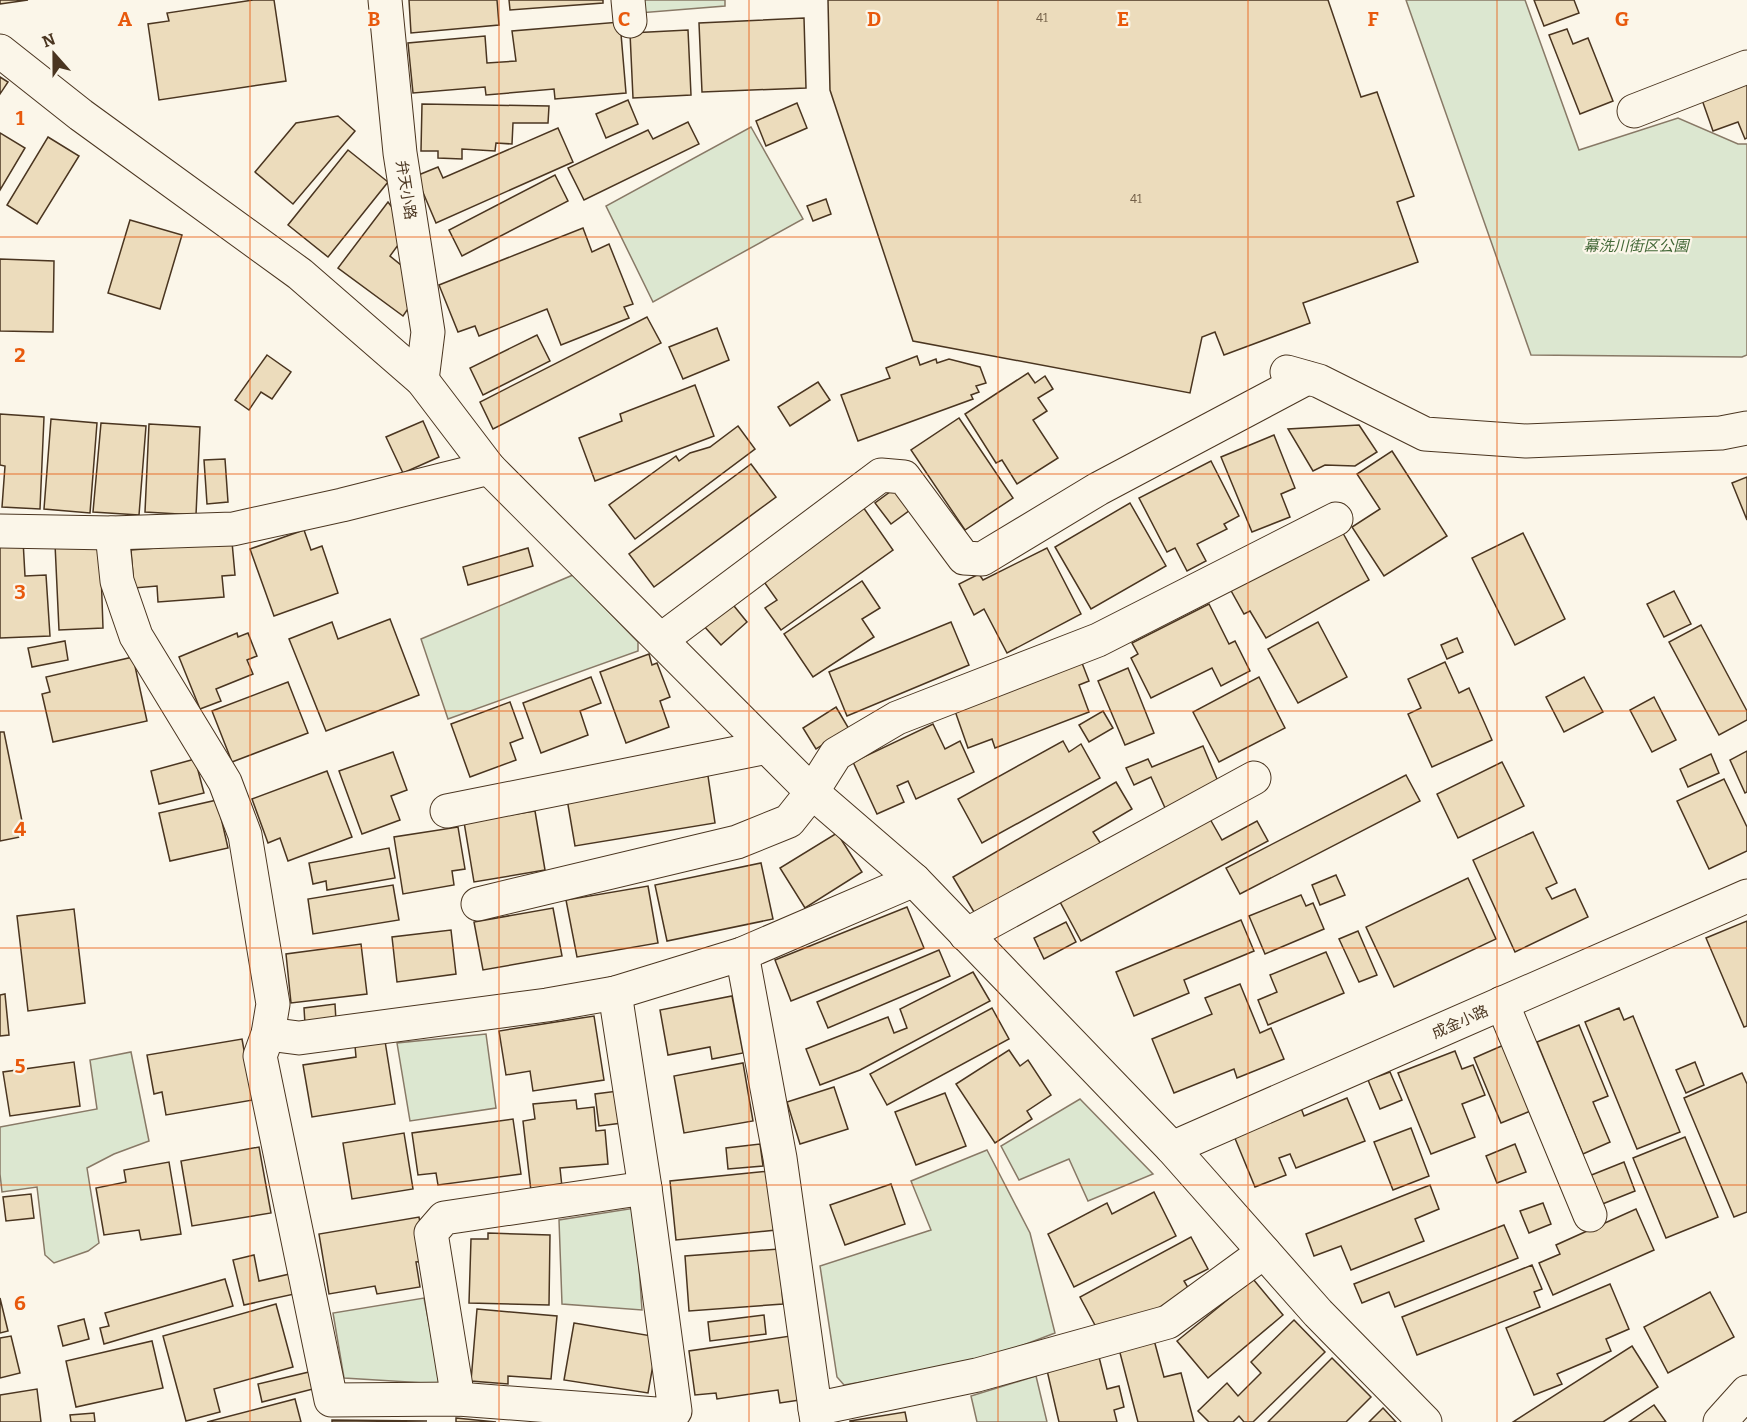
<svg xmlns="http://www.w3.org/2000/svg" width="1747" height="1422" font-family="Bitter,'Noto Sans JP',serif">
	<rect width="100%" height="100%" fill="#fbf6e9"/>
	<g fill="#dce7d0" stroke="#887966" stroke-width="1.5">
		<polygon points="638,0 725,0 725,6 639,13"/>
		<polygon points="1406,0 1525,0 1579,150 1678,118 1738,144 1747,144 1747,355 1742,357 1531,355"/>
		<polygon points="751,127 803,219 653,302 606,206"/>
		<polygon points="573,575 638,642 638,651 448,719 421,639"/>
		<polygon points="486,1034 496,1108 410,1121 397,1043"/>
		<polygon points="131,1052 149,1141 114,1154 87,1168 99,1243 88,1251 54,1263 45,1255 37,1187 2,1192 0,1174 0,1127 97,1109 90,1060"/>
		<polygon points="1080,1099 1153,1174 1088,1201 1069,1159 1019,1180 1001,1146"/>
		<polygon points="987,1150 1030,1233 1055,1333 979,1362 844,1385 837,1377 820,1266 931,1230 911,1181"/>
		<polygon points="635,1208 642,1310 562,1304 559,1220"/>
		<polygon points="424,1298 441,1384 344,1378 333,1313"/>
		<polygon points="1036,1376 1047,1422 977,1422 971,1396"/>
	</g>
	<g fill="#ecdcbc" stroke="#4a3520" stroke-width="1.5">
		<polygon points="0,0 28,0 0,4"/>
		<polygon points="253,0 274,0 286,81 159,100 148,24 169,21 167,13"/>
		<polygon points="409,0 497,0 499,25 411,33"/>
		<polygon points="509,0 603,0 603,3 510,10"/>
		<polygon points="828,0 1328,0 1361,97 1377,92 1414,196 1397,202 1418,262 1303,303 1310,323 1224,355 1215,332 1202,337 1190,393 913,341 830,90"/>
		<polygon points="1534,0 1574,0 1579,13 1544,26"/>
		<polygon points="804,18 806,88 702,92 699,23"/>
		<polygon points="620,22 626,93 555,99 554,89 486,95 485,87 413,93 408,43 485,36 487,63 516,61 512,31"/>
		<polygon points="1567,29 1573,44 1588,38 1613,101 1580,114 1549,35"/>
		<polygon points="688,30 691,95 633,98 630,33"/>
		<polygon points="0,77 8,82 0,94"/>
		<polygon points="1747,80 1747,138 1745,139 1738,122 1713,131 1701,97"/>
		<polygon points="628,100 638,124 606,138 596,114"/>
		<polygon points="797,103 807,128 766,146 756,121"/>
		<polygon points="422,104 549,106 548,123 513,123 512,144 496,143 495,151 462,149 462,159 438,158 438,151 421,151"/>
		<polygon points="338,116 355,131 293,204 255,172 296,123"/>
		<polygon points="688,122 699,144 584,200 568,168 648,130 653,139"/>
		<polygon points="558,128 573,162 436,223 416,176 438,167 443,178"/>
		<polygon points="0,133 25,148 0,190"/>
		<polygon points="48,137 79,156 37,224 7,205"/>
		<polygon points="348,150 388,182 328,257 288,225"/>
		<polygon points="555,175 568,201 462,256 449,230"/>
		<polygon points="826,199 831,214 813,221 807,206"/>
		<polygon points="388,202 397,214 401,241 390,256 407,270 412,303 403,316 338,268"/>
		<polygon points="130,220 182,235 160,309 108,293"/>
		<polygon points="583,228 592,252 609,244 633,304 624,307 629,318 561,345 547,309 479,336 475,326 458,332 439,285"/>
		<polygon points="0,259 54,261 53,332 0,331"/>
		<polygon points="647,317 661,343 493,429 480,402"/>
		<polygon points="717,328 729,360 683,379 669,347"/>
		<polygon points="537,335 550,361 483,395 470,368"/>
		<polygon points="267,355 291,372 272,399 261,392 249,410 235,400"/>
		<polygon points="917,356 920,365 936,359 937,363 949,359 980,367 986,383 976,386 979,392 971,395 973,399 858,441 841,395 890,378 886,368"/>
		<polygon points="1028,373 1035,383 1045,376 1053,389 1038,398 1047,411 1033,420 1058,458 1017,484 1002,460 996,463 965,414"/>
		<polygon points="818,382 830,400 790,426 778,407"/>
		<polygon points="695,385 714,436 595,481 579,438 622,421 620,414"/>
		<polygon points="0,414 44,417 40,509 2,507 5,466 0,465"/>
		<polygon points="959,418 1013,498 965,530 911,450"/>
		<polygon points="51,419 97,423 90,513 44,509"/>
		<polygon points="423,421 439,457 403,473 386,437"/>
		<polygon points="101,423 146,426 139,515 93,512"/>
		<polygon points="149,424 200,427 196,515 145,512"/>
		<polygon points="1359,425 1377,452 1355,466 1325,465 1313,471 1288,429"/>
		<polygon points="738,426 755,449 635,539 609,505 676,456 679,461 690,453 710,447"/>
		<polygon points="1274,435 1295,488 1281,494 1290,517 1252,532 1221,457"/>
		<polygon points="1392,451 1447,536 1384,576 1352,527 1380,509 1357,474"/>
		<polygon points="225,459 228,502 207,504 204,460"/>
		<polygon points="1211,461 1239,516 1224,524 1227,529 1197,544 1206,561 1187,571 1175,548 1167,552 1139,498"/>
		<polygon points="751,464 776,497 654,587 629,554"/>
		<polygon points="1747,477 1747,520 1732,483"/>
		<polygon points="894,489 910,510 891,524 875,503"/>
		<polygon points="1130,503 1166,566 1091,609 1055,547"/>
		<polygon points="863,507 893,550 781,630 765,608 777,600 762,579"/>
		<polygon points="1339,526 1369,580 1266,638 1250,611 1244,614 1229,587"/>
		<polygon points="304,530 311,550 322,546 338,593 274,616 250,549"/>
		<polygon points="1523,533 1565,619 1515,645 1472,558"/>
		<polygon points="23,540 25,576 46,575 50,636 0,638 0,541"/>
		<polygon points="100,542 103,628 59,630 55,544"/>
		<polygon points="232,542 235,575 222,576 224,597 158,602 157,586 134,588 131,550"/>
		<polygon points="528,548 533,566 468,585 463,567"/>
		<polygon points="1047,548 1081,614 1007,653 984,609 974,615 959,584 979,574 983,580"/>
		<polygon points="862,581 880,608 862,619 874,637 813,677 784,634"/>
		<polygon points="1674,591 1691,624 1664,637 1647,604"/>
		<polygon points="730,601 747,622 721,645 703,625"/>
		<polygon points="1209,604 1229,644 1235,641 1250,671 1221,686 1212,668 1151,698 1131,658 1138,654 1132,643"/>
		<polygon points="390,619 419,695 326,731 289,639 332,622 338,639"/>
		<polygon points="951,622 969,665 847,716 829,672"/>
		<polygon points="1318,622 1347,677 1298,703 1268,649"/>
		<polygon points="1701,625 1747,711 1747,720 1719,735 1669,642"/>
		<polygon points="237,633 238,637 248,633 257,656 247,660 253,674 216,689 221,701 200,709 179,657"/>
		<polygon points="1457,638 1463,652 1447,659 1441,645"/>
		<polygon points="65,641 68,660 32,667 28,648"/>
		<polygon points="649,654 652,665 657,663 670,697 660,701 669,727 626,743 600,672"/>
		<polygon points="133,657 147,721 53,742 42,694 50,692 46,677"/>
		<polygon points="1445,662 1459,693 1469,688 1492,740 1432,767 1408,714 1421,708 1408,679"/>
		<polygon points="1082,663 1089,681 1079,685 1089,712 995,748 992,739 968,748 955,711"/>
		<polygon points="1128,668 1154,733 1125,745 1098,681"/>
		<polygon points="591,677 601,703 580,711 588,735 541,753 523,703"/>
		<polygon points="1259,677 1285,728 1219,762 1193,712"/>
		<polygon points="1584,677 1603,712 1564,732 1546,697"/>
		<polygon points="288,682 308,733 232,762 212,711"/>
		<polygon points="1654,697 1676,740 1652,752 1630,710"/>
		<polygon points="510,702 523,738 510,743 516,760 470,777 451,724"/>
		<polygon points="836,707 849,729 816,749 803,728"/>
		<polygon points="1103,711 1113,728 1089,742 1079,725"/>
		<polygon points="933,724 945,749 960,741 974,772 916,799 908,781 897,786 904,802 877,814 853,762"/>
		<polygon points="0,732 4,732 25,836 0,841"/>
		<polygon points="1063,741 1069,752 1081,744 1100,778 982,843 958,799"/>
		<polygon points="1203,746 1220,786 1166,810 1151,777 1134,785 1126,768 1148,759 1152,767"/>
		<polygon points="1747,751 1747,792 1745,793 1730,760"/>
		<polygon points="393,752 407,790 391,796 400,820 362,834 339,771"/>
		<polygon points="1711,754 1719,773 1688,787 1680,769"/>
		<polygon points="195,759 204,793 159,804 151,771"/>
		<polygon points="1502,762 1524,806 1458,838 1437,794"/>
		<polygon points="327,771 352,837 288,861 280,838 268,843 252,799"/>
		<polygon points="1406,775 1420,801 1240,894 1226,868"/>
		<polygon points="708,776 715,823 575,846 567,799"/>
		<polygon points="1724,779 1747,827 1747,851 1709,869 1677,801"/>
		<polygon points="1116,782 1132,809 1093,832 1101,844 977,917 953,877"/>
		<polygon points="217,800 228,848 170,861 159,813"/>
		<polygon points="535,811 545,870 474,882 464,822"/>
		<polygon points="1210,819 1222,840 1257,821 1268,841 1081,941 1059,900"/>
		<polygon points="458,827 465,869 452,871 454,885 403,894 394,837"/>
		<polygon points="1533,832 1557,883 1546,888 1552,899 1575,889 1588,917 1515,952 1473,860"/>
		<polygon points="837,833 862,872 805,908 780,868"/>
		<polygon points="389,848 395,878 327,890 326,881 313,884 309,863"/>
		<polygon points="761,863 773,919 667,941 655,885"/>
		<polygon points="1336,875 1345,895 1320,905 1312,885"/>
		<polygon points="1468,878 1496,939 1394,987 1366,927"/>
		<polygon points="393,885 399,920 313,934 308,899"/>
		<polygon points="648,886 658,943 577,957 566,900"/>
		<polygon points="1301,895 1306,906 1313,903 1324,929 1265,954 1249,916"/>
		<polygon points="907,907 924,948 791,1001 775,960"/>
		<polygon points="553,908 562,956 483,970 474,922"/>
		<polygon points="74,909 85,1003 28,1011 17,916"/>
		<polygon points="1241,920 1254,951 1184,980 1189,993 1134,1016 1116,972"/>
		<polygon points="1747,921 1747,1026 1744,1027 1706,938"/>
		<polygon points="1066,922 1076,942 1044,959 1034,938"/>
		<polygon points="451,930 456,974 397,982 392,937"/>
		<polygon points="1358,931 1377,975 1359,982 1339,939"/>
		<polygon points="361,944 367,994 291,1003 286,954"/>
		<polygon points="939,950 950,976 828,1028 817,1002"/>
		<polygon points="1326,952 1344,993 1268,1025 1258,1000 1277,992 1270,975"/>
		<polygon points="973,972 990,1001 860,1070 820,1085 806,1049 888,1017 894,1033 907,1028 900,1009"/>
		<polygon points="1240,984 1260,1033 1271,1028 1284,1059 1237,1078 1234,1069 1174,1093 1152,1039 1212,1014 1205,998"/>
		<polygon points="5,994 9,1035 0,1036 0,995"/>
		<polygon points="732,996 743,1053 712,1059 710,1047 668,1055 660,1010"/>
		<polygon points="335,1004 336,1021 305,1024 304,1008"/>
		<polygon points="992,1008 1009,1039 887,1105 870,1074"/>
		<polygon points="1619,1008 1624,1020 1633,1016 1680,1132 1637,1149 1585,1022"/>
		<polygon points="594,1016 604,1080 533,1091 530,1071 506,1075 499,1031"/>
		<polygon points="1579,1025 1608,1096 1593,1102 1610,1142 1583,1154 1537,1042"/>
		<polygon points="242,1039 253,1100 166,1115 162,1092 154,1094 147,1055"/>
		<polygon points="385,1041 395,1104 312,1117 303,1065 356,1057 355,1046"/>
		<polygon points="1506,1044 1533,1110 1501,1123 1474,1058"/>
		<polygon points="1009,1050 1020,1066 1028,1060 1051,1095 1027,1111 1032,1119 995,1143 956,1084"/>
		<polygon points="1455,1051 1462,1069 1473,1065 1485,1095 1462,1104 1475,1137 1431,1154 1398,1073"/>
		<polygon points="74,1062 80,1106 10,1116 3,1072"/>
		<polygon points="1695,1062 1704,1085 1686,1093 1676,1070"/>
		<polygon points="743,1063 753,1121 684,1133 674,1076"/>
		<polygon points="1390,1072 1402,1100 1380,1109 1368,1080"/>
		<polygon points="1742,1073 1747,1084 1747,1212 1734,1217 1684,1098"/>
		<polygon points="834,1087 848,1129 800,1144 787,1102"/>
		<polygon points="618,1091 622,1123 599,1126 595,1094"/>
		<polygon points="945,1093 966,1146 916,1165 895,1112"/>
		<polygon points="1347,1098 1365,1141 1296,1168 1290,1154 1279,1158 1286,1175 1255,1187 1234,1136 1301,1108 1304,1116"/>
		<polygon points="576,1100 577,1109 594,1107 596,1131 605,1130 608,1164 560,1168 562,1187 531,1191 523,1121 535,1119 533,1104"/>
		<polygon points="513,1119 521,1174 438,1185 436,1173 418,1175 412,1133"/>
		<polygon points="1411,1128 1429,1176 1393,1190 1374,1142"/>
		<polygon points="404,1133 413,1189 352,1199 343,1143"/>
		<polygon points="1685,1137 1718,1217 1666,1238 1633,1158"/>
		<polygon points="760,1144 763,1166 728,1169 726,1148"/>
		<polygon points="1515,1144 1526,1172 1497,1183 1486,1156"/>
		<polygon points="259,1147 271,1213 192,1226 181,1161"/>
		<polygon points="169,1162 181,1234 141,1240 139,1230 104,1235 96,1188 126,1182 124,1170"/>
		<polygon points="1624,1162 1635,1191 1600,1205 1589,1176"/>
		<polygon points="770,1171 776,1230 676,1240 670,1181"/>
		<polygon points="891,1184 905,1224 845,1245 830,1205"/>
		<polygon points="1430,1185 1439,1209 1415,1219 1424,1241 1351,1270 1341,1246 1314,1256 1306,1234"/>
		<polygon points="1154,1192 1176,1236 1074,1287 1048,1234 1107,1203 1112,1214"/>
		<polygon points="31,1194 34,1218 6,1221 3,1197"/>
		<polygon points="1543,1203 1551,1224 1529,1233 1520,1211"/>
		<polygon points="1636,1209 1654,1250 1553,1295 1539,1263 1560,1254 1556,1245"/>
		<polygon points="419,1217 426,1261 416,1262 420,1287 377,1294 375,1286 329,1294 319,1234"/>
		<polygon points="1504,1225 1518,1258 1395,1307 1389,1292 1362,1303 1354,1284"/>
		<polygon points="488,1233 550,1235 549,1305 469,1303 471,1239 488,1239"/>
		<polygon points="1191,1237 1208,1269 1184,1281 1190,1291 1136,1320 1096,1327 1080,1297"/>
		<polygon points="779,1249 783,1304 689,1311 685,1256"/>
		<polygon points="254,1255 259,1281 294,1273 299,1293 244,1305 233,1260"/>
		<polygon points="1532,1265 1542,1289 1534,1292 1540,1307 1417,1355 1402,1317"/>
		<polygon points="225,1279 233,1306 104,1344 100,1328 109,1326 105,1313"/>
		<polygon points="1253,1279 1283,1315 1208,1378 1177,1341"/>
		<polygon points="1610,1284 1629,1329 1606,1339 1611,1351 1557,1374 1562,1384 1534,1395 1506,1328"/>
		<polygon points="1710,1292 1734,1337 1668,1373 1644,1327"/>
		<polygon points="0,1298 8,1331 0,1333"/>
		<polygon points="276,1304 293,1367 214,1389 220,1412 186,1421 163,1336"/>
		<polygon points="477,1309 557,1316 551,1379 508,1376 508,1384 471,1381"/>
		<polygon points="764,1315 766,1334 710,1341 708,1322"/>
		<polygon points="84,1319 89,1339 63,1346 58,1326"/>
		<polygon points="1294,1320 1325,1352 1253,1422 1244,1422 1239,1416 1233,1422 1209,1422 1198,1411 1227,1383 1238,1396 1261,1373 1251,1362"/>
		<polygon points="574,1323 658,1337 648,1393 564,1380"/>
		<polygon points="797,1335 806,1399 780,1403 778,1390 717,1399 716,1393 695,1395 689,1351"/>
		<polygon points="11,1336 20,1373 0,1378 0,1338"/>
		<polygon points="1154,1340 1164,1377 1181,1373 1194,1422 1138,1422 1119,1349"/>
		<polygon points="152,1341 163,1388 76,1407 66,1361"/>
		<polygon points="1632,1346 1658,1387 1603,1422 1513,1422"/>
		<polygon points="1098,1353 1107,1389 1119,1386 1124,1407 1114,1410 1117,1422 1059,1422 1046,1366"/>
		<polygon points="1332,1358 1371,1397 1346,1422 1268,1422"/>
		<polygon points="309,1372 313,1389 262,1402 258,1384"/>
		<polygon points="37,1389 41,1422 0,1422 0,1395"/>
		<polygon points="295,1399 301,1422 207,1422"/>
		<polygon points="1654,1405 1666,1422 1629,1422"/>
		<polygon points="1383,1408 1396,1422 1369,1422"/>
		<polygon points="905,1412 907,1422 850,1422 850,1421"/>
		<polygon points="94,1413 95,1422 71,1422 70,1415"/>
		<polygon points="456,1418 496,1422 456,1422"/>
		<polygon points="332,1420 427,1421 332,1422"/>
	</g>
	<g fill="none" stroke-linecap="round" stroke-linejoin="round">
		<g stroke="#4a3520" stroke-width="35">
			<g id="minor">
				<polyline points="385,0 400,153 428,332 422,380"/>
				<polyline points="628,0 630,21"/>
				<polyline points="0,51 81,115 300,274 422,380 489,468 812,792 914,880 1172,1148 1318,1313 1425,1422"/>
				<polyline points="1634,111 1747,67"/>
				<polyline points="1287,372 1319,381 1425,434 1526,441 1721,433 1747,428"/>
				<polyline points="0,531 112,533 233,529 342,505 489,468"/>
				<polyline points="112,533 117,581 136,636 225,782 245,835 273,1004 268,1034 260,1056 331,1400 458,1399 656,1414 675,1411 645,1188 615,993"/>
				<polyline points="662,639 881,475 904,477 964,558 982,559 1098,489 1307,378"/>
				<polyline points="447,811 767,747"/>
				<polyline points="478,904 737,842 789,821 812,792 836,754 897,718 1098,640 1336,519"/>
				<polyline points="966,935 1254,778"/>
				<polyline points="742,954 780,1158 817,1422"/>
				<polyline points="1502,1003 1590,1215"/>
				<polyline points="268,1034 299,1038 547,1005 615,993 742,954 914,880"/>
				<polyline points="1172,1148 1747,896"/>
				<polyline points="458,1399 431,1233 444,1218 645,1188"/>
				<polyline points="815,1409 977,1375 1168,1322 1264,1252"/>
				<polyline points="1720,1422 1747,1392"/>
			</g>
		</g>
		<use href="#minor" stroke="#fbf6e9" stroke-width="33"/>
	</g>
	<path fill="none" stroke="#e8590c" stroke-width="1.5" stroke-opacity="0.55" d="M 250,0 L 250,1422M 499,0 L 499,1422M 749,0 L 749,1422M 998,0 L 998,1422M 1248,0 L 1248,1422M 1497,0 L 1497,1422M 0,237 L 1747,237M 0,474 L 1747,474M 0,711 L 1747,711M 0,948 L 1747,948M 0,1185 L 1747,1185"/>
	<g text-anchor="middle" stroke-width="4.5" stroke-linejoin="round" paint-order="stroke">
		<g font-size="12" fill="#725f47">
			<text x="1042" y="22">41</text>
			<text x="1136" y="203">41</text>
		</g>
		<g font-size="15" fill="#4a3520" stroke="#fbf6e9">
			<text transform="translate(406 190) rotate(81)" y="5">弁天小路</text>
			<text transform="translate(1460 1022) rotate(-24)" y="5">成金小路</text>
		</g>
		<g font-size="15" font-style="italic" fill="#436837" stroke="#fbf6e9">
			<text x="1636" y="251">幕洗川街区公園</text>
		</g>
	</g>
	<g font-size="20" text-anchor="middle" font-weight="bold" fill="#e8590c" stroke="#fbf6e9" stroke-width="4.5" stroke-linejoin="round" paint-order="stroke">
		<text x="125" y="26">A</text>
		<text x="374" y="26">B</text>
		<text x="624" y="26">C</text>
		<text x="874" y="26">D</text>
		<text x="1123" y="26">E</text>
		<text x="1373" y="26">F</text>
		<text x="1622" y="26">G</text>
		<text x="20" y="125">1</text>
		<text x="20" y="362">2</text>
		<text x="20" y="599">3</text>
		<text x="20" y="836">4</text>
		<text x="20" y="1073">5</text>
		<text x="20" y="1310">6</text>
	</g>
	<g transform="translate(54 54) rotate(339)" stroke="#fbf6e9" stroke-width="4.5" paint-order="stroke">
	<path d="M0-4.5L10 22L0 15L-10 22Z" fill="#4a3520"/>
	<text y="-9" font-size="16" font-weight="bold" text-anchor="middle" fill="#4a3520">N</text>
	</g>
</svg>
